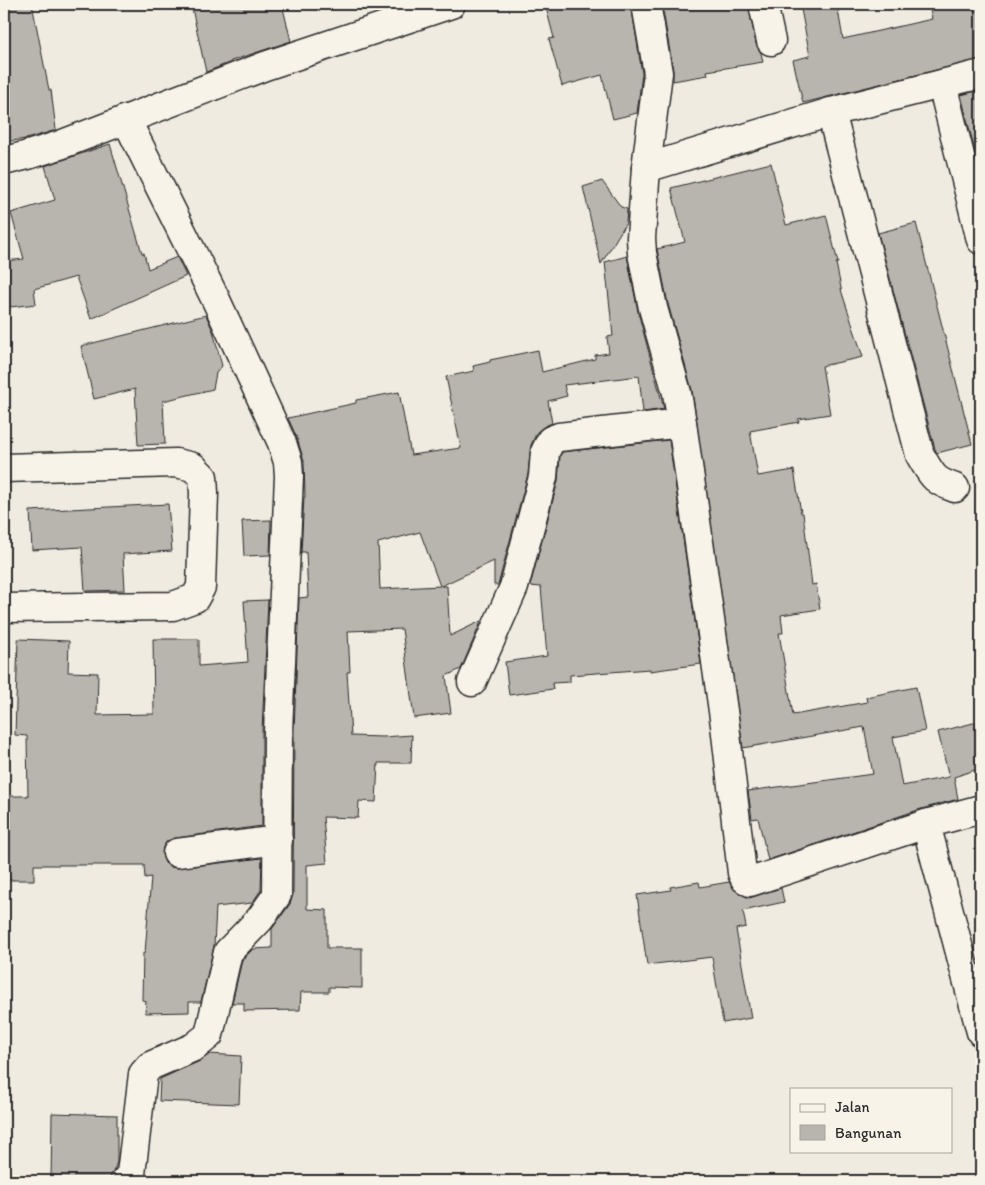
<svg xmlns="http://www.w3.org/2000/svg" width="985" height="1185" font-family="Itim,sans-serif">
	<rect width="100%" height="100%" fill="#efebe0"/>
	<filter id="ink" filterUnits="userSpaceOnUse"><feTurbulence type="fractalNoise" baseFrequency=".02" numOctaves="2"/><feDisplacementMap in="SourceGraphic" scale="10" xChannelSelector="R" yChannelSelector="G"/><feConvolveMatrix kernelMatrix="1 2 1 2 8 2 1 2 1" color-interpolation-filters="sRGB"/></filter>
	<g filter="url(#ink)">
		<g fill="#b8b5ae" stroke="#2b2b2b" fill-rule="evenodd">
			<polygon points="4,4 32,4 49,90 51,90 56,130 26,139 4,142"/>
			<polygon points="191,4 282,4 291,41 231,61 231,62 206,72"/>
			<polygon points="545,4 631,4 642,73 637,113 613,119 602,75 562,86 549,39 554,38"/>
			<polygon points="662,4 748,4 756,44 761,53 763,62 707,71 708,75 673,81 673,70"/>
			<polygon points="800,4 837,4 843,39 932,19 930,10 958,4 981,4 981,59 803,103 793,60 810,56"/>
			<polygon points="981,90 981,166 979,167 961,95"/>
			<polygon points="110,144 142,253 144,253 148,269 177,257 186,276 91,319 76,277 34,289 36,304 10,307 5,261 24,259 11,213 55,200 45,166"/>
			<polygon points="771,163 786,225 826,215 838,263 836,263 842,293 863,357 822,366 830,414 798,419 799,422 750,431 758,476 794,470 801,513 803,513 812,585 816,584 820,609 781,615 783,633 779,633 793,715 867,702 866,697 916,687 925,731 893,737 902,786 949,777 938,732 981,721 981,768 954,777 958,799 921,809 768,860 758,818 752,819 748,791 873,774 864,727 743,748 692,390 668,304 657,249 685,242 671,188"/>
			<polygon points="602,181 621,207 627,209 626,223 601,264 583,187"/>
			<polygon points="916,223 972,444 937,453 935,449 878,233"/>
			<path d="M 627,256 L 638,312 L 664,409 L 643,412 L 639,376 L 564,385 L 567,396 L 548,401 L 552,423 L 545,426 L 537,432 L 531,445 L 528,474 L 498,585 L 494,585 L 494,561 L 441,586 L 447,586 L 450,636 L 481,621 L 481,622 L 461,669 L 446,676 L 451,713 L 414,718 L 402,629 L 348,631 L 350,672 L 347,672 L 351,736 L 383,737 L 412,735 L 411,763 L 378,763 L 376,802 L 359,801 L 358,818 L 323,817 L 327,863 L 307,865 L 307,909 L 327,910 L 327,948 L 362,948 L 362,988 L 329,987 L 329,992 L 301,992 L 300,1010 L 244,1011 L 244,1003 L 232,1003 L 242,960 L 253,949 L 272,948 L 272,929 L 290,904 L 293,895 L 294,732 L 299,598 L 308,597 L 306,552 L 301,552 L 304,497 L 305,497 L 304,461 L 297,438 L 288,418 L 356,403 L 356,400 L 399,392 L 411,455 L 461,448 L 446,377 L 474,371 L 473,366 L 490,362 L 490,360 L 538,350 L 542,372 L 595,359 L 595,355 L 609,353 L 607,337 L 613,336 L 605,262 ZM 420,532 L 440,586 L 380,589 L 378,543 Z"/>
			<polygon points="206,315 213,331 222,366 216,373 213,389 163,401 165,444 138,445 135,389 94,399 81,346"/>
			<polygon points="669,440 701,664 650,671 650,669 570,675 570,682 552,683 553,689 509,695 505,662 547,656 541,587 530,586 558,481 560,456 562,452"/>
			<polygon points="168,504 172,551 123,554 125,590 85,591 82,547 32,550 30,511"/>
			<polygon points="271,520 270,555 244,556 242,521"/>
			<polygon points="268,600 262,731 262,826 175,838 167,841 163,847 162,854 165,863 171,867 178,868 262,858 261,890 252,903 216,907 214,946 201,1002 189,1002 189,1012 145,1013 146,1001 142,1000 143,953 145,953 151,877 145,878 144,865 34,865 34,880 4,880 4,796 28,796 27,736 15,735 18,639 69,641 68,672 98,673 97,715 154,714 153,639 199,639 199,666 248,662 244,601"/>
			<polygon points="699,882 700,887 729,882 737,892 749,898 781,888 784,902 743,911 746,927 736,929 751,1018 723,1023 712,957 647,965 637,895 671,890 670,887"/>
			<polygon points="210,1054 241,1056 239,1104 159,1101 160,1079 200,1061"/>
			<polygon points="52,1113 117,1115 117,1162 110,1181 51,1181"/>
		</g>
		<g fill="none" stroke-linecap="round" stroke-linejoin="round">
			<g stroke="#2b2b2b" stroke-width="31">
				<g id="minor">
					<polyline points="646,4 658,73 646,168 641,238 642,253 653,308 677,393 682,423"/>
					<polyline points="763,4 771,41"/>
					<polyline points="942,84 981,240"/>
					<path d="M 831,112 L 920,455 C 932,475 932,480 955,488"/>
					<polyline points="4,161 28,155 60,145 265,66 451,4"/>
					<polyline points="646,168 831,112 981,74"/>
					<polyline points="4,468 176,463 193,467 203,477 204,493 201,587 195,598 173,606 4,608"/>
					<polyline points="472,682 514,587 543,477 545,452 551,440 559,437 682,423 725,725 742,873 745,879 750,882 926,824 981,809"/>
					<polyline points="926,824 981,1032"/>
					<polyline points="177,853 278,840"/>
					<polyline points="125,1181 131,1174 143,1074 150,1066 194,1047 209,1035 228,952 260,919 277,895 278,732 289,476 288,462 282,443 216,300 126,119"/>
				</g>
			</g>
			<use href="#minor" stroke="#f7f3e8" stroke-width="28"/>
		</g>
	</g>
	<rect width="985" height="1185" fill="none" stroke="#f7f3e8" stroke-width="20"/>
	<rect x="10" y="10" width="965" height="1165" fill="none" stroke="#2b2b2b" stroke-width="2" filter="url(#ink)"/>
	<rect x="790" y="1088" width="162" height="65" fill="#f7f3e8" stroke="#a5a39c"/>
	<rect x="800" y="1104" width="25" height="8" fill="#f7f3e8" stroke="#a5a39c"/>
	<text x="835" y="1112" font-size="15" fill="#2b2b2b">Jalan</text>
	<rect x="800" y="1125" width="25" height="15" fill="#b8b5ae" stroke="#a5a39c"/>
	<text x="835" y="1138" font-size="15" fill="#2b2b2b">Bangunan</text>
</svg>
